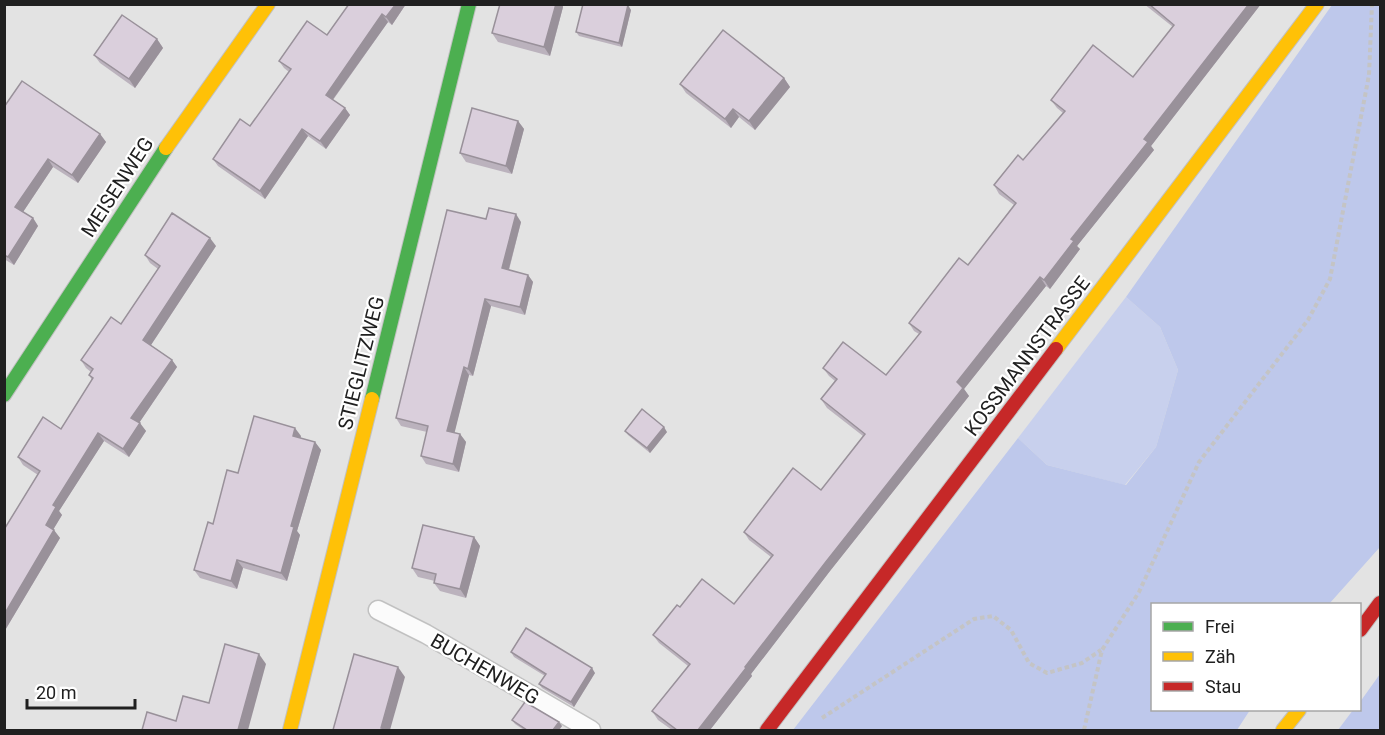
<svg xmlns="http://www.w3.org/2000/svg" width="1385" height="735" font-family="Roboto,sans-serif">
	<rect width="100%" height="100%" fill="#e3e3e3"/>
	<polygon fill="#c8d0ed" points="1126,297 1160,327 1178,370 1156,447 1125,485 1047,465 1018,438"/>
	<g fill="#bec8eb">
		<polygon points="1332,5 1380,5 1380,547 1329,604 1152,604 1152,710 1250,710 1237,730 793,730 1018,438 1047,465 1126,485 1156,447 1178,370 1160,327 1126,297"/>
		<polygon points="1380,674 1380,730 1338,730 1353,710 1360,710 1360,702"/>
	</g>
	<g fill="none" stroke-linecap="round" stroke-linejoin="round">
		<g stroke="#c1c1c1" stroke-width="21">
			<polyline id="lane" points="378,610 426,634 591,730"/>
		</g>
		<g stroke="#c1c1c1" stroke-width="16">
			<g id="fast">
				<polyline points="4,395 166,148"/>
				<polyline points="372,399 469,4"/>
			</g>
		</g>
		<g stroke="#c1c1c1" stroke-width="16">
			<g id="slow">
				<polyline points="166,148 268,4"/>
				<polyline points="1056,349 1317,4"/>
				<polyline points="290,730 372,399"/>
				<polyline points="1283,730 1299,710"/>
			</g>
		</g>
		<g stroke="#c1c1c1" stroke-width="16">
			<g id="jam">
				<polyline points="1360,630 1380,603"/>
				<polyline points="767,730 1056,349"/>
			</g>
		</g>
		<g stroke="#c4c4c5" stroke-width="4" stroke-dasharray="4.5 3" stroke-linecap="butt">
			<polyline points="822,718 974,619 993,616 1011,630 1029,663 1047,673 1082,663 1101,650"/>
			<polyline points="1084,730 1102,650 1139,592 1199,462 1308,320 1330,279 1369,75 1372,4"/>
		</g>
		<use href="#lane" stroke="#fbfbfb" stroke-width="18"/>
		<use href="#fast" stroke="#4caf50" stroke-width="14"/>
		<use href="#slow" stroke="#ffc107" stroke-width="14"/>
		<use href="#jam" stroke="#c62828" stroke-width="14"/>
	</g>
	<g fill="#bbb2bd">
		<polygon points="349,4 406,4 392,25 388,22 333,100 345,108 350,115 326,149 308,136 265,199 218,166 213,159 250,126 289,72 284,68 279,61 327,35"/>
		<polygon points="500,4 562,4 563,7 550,56 498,42 492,33"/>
		<polygon points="1144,4 1261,4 1151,146 1154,150 1077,246 1080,249 1050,289 1046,286 964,389 969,396 830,571 751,674 752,676 710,730 672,730 658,720 652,711 688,666 659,643 653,635 680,607 734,604 771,557 749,540 744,532 821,490 863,436 827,408 821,399 835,381 829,376 823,368 886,375 919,334 914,331 909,323 968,265 1014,205 999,194 994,185 1023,160 1063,113 1057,108 1051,100 1133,77 1173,27"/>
		<polygon points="631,10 622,47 579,36 576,32"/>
		<polygon points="157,39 163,48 135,88 100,63 94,55"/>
		<polygon points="784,78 790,87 755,130 739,117 731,128 686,93 680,84"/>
		<polygon points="4,107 100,134 106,142 78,183 53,167 23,212 33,218 38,226 14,265 4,259"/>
		<polygon points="518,121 524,129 512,174 466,162 460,153"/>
		<polygon points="486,219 521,222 509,270 528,275 533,282 525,315 491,306 473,376 469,375 454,433 460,434 466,442 459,472 426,464 421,456 427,432 401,426 396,418"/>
		<polygon points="216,246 151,345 172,360 177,367 139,423 146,431 129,457 104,441 59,511 62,515 53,530 60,538 4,632 4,528 5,528 38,475 23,465 18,457 61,429 92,380 89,375 91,372 86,368 81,360 121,324 158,269 150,263 145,255"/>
		<polygon points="625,431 667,432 650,453 628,435"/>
		<polygon points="301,436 300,438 315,442 321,450 297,531 300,535 287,581 243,568 237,589 200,578 194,570 238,473"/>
		<polygon points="474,537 480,546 466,598 440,591 434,583 435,581 418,577 412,568"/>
		<polygon points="511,652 595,673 574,707 542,688 539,684 545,676 514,657"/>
		<polygon points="512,720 562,726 559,730 524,730 515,724"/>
	</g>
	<g fill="#99919a">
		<polygon points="396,4 406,4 392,25 386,17"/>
		<polygon points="556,4 562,4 563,7 550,56 544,47"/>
		<polygon points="1249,4 1261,4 1151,146 1154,150 1077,246 1080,249 1050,289 1044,280 1071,239 1144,139"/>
		<polygon points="628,5 631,10 622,47 619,43"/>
		<polygon points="382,14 388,22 331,102 326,95"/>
		<polygon points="157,39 163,48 135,88 129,79"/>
		<polygon points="784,78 790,87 755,130 749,121"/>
		<polygon points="345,108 350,115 326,149 320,141"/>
		<polygon points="733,109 739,117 731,128 725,119"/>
		<polygon points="518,121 524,129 512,174 506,166"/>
		<polygon points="302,129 308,136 265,199 260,191"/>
		<polygon points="100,134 106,142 78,183 72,175"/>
		<polygon points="48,159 53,167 21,215 15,207"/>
		<polygon points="516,214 521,222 507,276 502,268"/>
		<polygon points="33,218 38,226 14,265 8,257"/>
		<polygon points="210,238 216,246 149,348 143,340"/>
		<polygon points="528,275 533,282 525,315 520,307"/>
		<polygon points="1040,277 1046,286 964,389 969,396 830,571 751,674 752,676 710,730 698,730 957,382"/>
		<polygon points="485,299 491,306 473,376 468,369"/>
		<polygon points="172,360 177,367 137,426 131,418"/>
		<polygon points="464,367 469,375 453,439 447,431"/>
		<polygon points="140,423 146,431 129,457 123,449"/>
		<polygon points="664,427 667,432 650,453 647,448"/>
		<polygon points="295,428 301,436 299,444 293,436"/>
		<polygon points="98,433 104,441 59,511 62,515 51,533 46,525 53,505"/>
		<polygon points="460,434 466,442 459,472 453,464"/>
		<polygon points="315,442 321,450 297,531 300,535 287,581 281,573 291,526"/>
		<polygon points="54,530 60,538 4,632 4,615"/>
		<polygon points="474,537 480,546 466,598 460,589"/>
		<polygon points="237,560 243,568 237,589 231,581"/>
		<polygon points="259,654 266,664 248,730 238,730"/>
		<polygon points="398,667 405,677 390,730 381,728"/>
		<polygon points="592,668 595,673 574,707 571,702"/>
		<polygon points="559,722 562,726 559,730 553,730"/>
	</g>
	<g fill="#dacfdc" stroke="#99919a" stroke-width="1.5">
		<polygon points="349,4 396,4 386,17 382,14 326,95 345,108 320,141 302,129 260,191 213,159 240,119 250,126 291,69 279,61 307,21 327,35"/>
		<polygon points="500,4 556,4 544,47 492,33"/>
		<polygon points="583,4 625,4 628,5 619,43 576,32"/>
		<polygon points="1149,4 1249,4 1144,139 1148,142 1071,239 1074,241 1044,280 1040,277 957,382 963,388 825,563 745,667 746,668 698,730 677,730 652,711 690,664 653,635 677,605 680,607 702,579 734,604 773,555 744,532 793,468 821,490 865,434 821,399 837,379 823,368 843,342 886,375 921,332 909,323 959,258 968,265 1016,203 994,185 1018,155 1023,160 1065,111 1051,100 1093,45 1133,77 1174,25"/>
		<polygon points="122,15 157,39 129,79 94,55"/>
		<polygon points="723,30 784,78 749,121 733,109 725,119 680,84"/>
		<polygon points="22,81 100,134 72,175 48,159 15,207 33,218 8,257 4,255 4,107"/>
		<polygon points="472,108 518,121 506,166 460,153"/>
		<polygon points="489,208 516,214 502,268 528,275 520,307 485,299 468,369 464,367 447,431 460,434 453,464 421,456 428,426 396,418 447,210 486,219"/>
		<polygon points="172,213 210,238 143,340 172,360 131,418 140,423 123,449 98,433 53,505 56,507 46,525 54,530 4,615 4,528 5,528 40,471 18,457 43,417 61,429 93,378 89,375 93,369 81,360 111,317 121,324 160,266 145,255"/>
		<polygon points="642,409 664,427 647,448 625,431"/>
		<polygon points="254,416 295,428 293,436 315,442 291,526 294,527 281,573 237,560 231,581 194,570 208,522 213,524 227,470 238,473"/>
		<polygon points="423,525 474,537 460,589 434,583 436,574 412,568"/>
		<polygon points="526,628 592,668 571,702 539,684 546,674 511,652"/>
		<polygon points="225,644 259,654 238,730 142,730 147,712 176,721 183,696 209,703"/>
		<polygon points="354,654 398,667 381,728 389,730 333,730"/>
		<polygon points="525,702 559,722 553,730 527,730 512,720"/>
	</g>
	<g text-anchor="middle" stroke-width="4.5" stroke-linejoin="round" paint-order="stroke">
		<g font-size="20" fill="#202020" stroke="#fff">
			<text transform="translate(117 187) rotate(-57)" y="7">MEISENWEG</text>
			<text transform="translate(1027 356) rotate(-53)" y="7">KOSSMANNSTRASSE</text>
			<text transform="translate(361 363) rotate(-76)" y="7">STIEGLITZWEG</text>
			<text transform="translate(485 669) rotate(30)" y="7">BUCHENWEG</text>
		</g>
	</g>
	<rect width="1385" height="735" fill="none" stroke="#202020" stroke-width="12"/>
	<rect x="1151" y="603" width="210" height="108" fill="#ffffff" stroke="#a6a6a6" stroke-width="1.5"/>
	<rect x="1163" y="622" width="30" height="9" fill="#4caf50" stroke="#a6a6a6" stroke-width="1.5"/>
	<text x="1205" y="633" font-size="18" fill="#202020">Frei</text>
	<rect x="1163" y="652" width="30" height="9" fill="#ffc107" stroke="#a6a6a6" stroke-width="1.5"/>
	<text x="1205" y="663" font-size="18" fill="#202020">Zäh</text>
	<rect x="1163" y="682" width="30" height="9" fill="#c62828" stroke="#a6a6a6" stroke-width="1.5"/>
	<text x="1205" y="693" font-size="18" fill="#202020">Stau</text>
	<path d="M27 699v9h108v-9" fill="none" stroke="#202020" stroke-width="3"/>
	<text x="36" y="699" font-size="18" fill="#202020" stroke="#ffffff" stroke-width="4.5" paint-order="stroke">20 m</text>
</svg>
